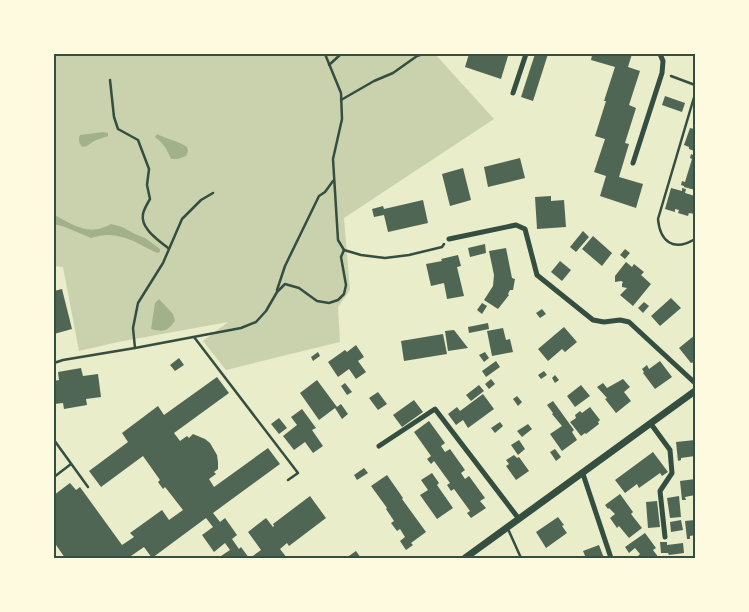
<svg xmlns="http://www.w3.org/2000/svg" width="749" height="612" font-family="'DM Sans',sans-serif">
	<rect width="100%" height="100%" fill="#e9edc9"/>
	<polygon fill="#cad2ad" points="54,54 435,54 494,119 344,218 350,290 338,307 340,342 226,370 203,341 228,322 118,342 79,351 63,267 54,266"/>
	<g fill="#a3b18a">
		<path d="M 103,132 L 108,133 L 108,136 L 94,141 L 87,146 L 82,147 C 79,142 78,140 80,135 Z"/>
		<path d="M 157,134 C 166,139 179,141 187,147 L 188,151 L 186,156 L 178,159 L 171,159 C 167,149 163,143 155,137 Z"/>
		<path d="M 54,215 C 75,225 88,237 111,224 L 122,227 L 135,234 L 145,238 L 160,249 L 160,252 L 157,253 C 134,242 118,229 91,238 L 65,227 L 54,224 Z"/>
		<path d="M 159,299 L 173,314 L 175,321 C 167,332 163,332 151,329 L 155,303 Z"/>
	</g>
	<g fill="#4f6655">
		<polygon points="469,54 501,54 508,56 501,79 465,67"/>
		<polygon points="535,54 548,54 533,101 521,97"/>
		<polygon points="588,54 632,54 628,67 640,71 629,105 636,108 625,143 629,144 619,177 643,184 636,208 600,196 606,176 594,172 605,139 595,136 606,101 604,101 615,67 591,60 592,55"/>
		<polygon points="665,96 685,103 682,112 662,105"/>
		<polygon points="695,125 695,149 694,151 689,149 689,147 684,145 690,128 694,129"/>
		<polygon points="691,154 695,156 695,190 684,187 684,186 681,185 682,181 685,182 692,159 690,158"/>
		<polygon points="520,158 525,178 488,187 484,167"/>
		<polygon points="463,168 471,200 450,206 442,174"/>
		<polygon points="671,188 682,191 682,188 686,189 685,193 695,196 695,214 689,213 688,216 678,213 679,210 675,209 675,212 665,209"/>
		<polygon points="551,196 551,201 564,200 566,227 537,229 535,197"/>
		<polygon points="423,200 428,223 388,232 384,215 374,217 372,209 383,206 384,209"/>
		<polygon points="583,231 589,237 576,252 570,247"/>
		<polygon points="593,236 612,253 602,266 582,249"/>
		<polygon points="485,244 486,253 470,257 468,248"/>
		<polygon points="506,248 512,278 515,279 513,290 510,290 508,294 509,295 498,309 484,300 493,286 494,275 489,251"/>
		<polygon points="625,249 630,253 625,259 620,255"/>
		<polygon points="458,255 461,266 457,267 464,296 447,299 444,283 431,286 426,264 442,261 441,259"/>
		<polygon points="560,261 571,270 562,281 551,272"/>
		<polygon points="626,262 632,267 634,264 644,272 641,275 651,284 633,306 620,295 627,288 622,287 622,284 623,282 621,281 615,282 615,276"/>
		<polygon points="62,289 72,329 54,334 54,291"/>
		<polygon points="671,298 681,308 660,326 651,316"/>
		<polygon points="644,302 649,306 643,313 638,308"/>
		<polygon points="482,303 487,306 482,314 477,310"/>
		<polygon points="542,309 546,314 540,318 536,313"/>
		<polygon points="488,323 489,329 469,333 468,327"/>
		<polygon points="564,327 577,342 565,352 562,349 548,361 538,349"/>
		<polygon points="503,328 506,340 510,339 513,352 492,356 487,331"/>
		<polygon points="454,330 468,348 448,351 445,331"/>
		<polygon points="443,334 447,354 404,361 401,341"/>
		<polygon points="695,335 695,362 691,363 679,348"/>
		<polygon points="356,345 364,357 358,361 366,372 356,379 349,369 338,377 328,362 345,350 347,352"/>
		<polygon points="318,352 320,356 313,361 311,357"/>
		<polygon points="485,352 489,358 484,362 479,355"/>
		<polygon points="179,358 184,365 175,371 170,365"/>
		<polygon points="496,361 500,367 486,377 482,371"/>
		<polygon points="660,361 672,377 655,389 643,373 644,372 642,369 647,365 649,369"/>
		<polygon points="81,368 83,376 98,374 101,397 86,399 87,405 64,409 63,403 54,404 54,381 59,380 58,372"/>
		<polygon points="544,371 547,375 541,379 538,375"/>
		<polygon points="555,375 559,380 555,383 552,378"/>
		<polygon points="217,377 229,393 174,433 180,441 187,436 189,438 193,434 205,439 210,443 217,455 218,462 218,469 214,472 216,474 209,479 214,487 268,448 280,464 213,513 220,522 225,518 237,535 232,539 239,549 241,547 249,558 218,558 230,550 225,543 214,552 202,535 213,527 206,518 152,558 144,547 128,558 65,558 54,542 54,495 70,483 76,490 80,487 122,545 134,537 130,533 162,510 169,520 183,510 165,487 163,489 158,482 160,480 143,456 101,487 89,471 128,442 122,433 158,406 164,415"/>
		<polygon points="491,379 495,384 489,389 485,384"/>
		<polygon points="623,379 630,387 624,392 631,401 616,413 605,399 607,398 597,387 603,383 607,388"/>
		<polygon points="317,380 337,407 341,404 348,414 342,419 335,408 319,420 300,393"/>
		<polygon points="345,383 352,392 347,395 341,386"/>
		<polygon points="479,385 484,391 471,401 466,395"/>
		<polygon points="581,385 590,396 575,407 567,396"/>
		<polygon points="378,392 387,404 378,410 369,398"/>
		<polygon points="483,394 494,409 468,428 463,420 456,425 448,414 457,407 460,411"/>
		<polygon points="517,396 522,402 518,406 513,399"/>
		<polygon points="414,400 423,412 402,427 393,415"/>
		<polygon points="553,401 574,430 572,432 577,440 562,451 550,434 562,426 552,414 553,413 547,405"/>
		<polygon points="590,407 600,420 598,422 599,424 586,434 585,433 581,436 570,422 576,418 575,415 580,411 582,413"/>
		<polygon points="302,409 316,428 312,430 323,446 313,453 305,442 294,450 283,436 297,425 291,417"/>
		<polygon points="279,418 287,428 279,434 271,424"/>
		<polygon points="429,421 445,443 441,446 445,452 450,449 465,470 461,473 465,479 469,476 485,498 480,501 486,508 471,518 467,513 470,511 454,489 451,491 447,485 450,483 434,461 431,464 427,459 431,456 414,432"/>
		<polygon points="500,422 503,426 495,433 491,428"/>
		<polygon points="528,424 532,429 522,437 517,431"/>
		<polygon points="519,440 525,449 518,455 511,445"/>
		<polygon points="695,440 695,456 681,458 681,460 678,461 676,442"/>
		<polygon points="555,449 561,457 556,461 550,452"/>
		<polygon points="653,452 668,472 662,476 660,473 639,488 637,484 625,493 615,480"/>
		<polygon points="514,455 517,458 519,457 529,471 516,480 506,466 509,464 506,460"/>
		<polygon points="364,468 368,473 357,480 354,475"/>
		<polygon points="432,473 439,483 437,485 453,508 437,519 420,495 428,490 421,480"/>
		<polygon points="387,475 403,498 402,499 426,532 411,543 413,545 406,550 400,541 405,537 400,529 397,531 391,523 394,521 386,509 387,508 371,486"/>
		<polygon points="695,479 695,495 685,497 686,500 682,500 680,481"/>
		<polygon points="620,494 633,512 631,514 642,528 629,538 619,526 617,528 610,518 615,514 609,508 608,509 605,505"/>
		<polygon points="310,496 326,518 289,546 287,543 280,549 287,558 250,558 261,550 248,532 266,518 273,527 274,526 273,524"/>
		<polygon points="679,496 681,517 670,518 667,498"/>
		<polygon points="657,501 660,527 648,528 646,502"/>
		<polygon points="558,517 564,525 562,526 567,533 546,548 536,532"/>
		<polygon points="681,520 683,530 671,532 670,522"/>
		<polygon points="695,520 695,535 690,536 690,539 687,539 685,521"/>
		<polygon points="645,533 656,548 653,550 659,558 640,558 638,556 640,554 635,548 629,553 625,547"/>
		<polygon points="660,542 667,542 667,545 683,543 684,553 669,555 668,553 661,553"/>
		<polygon points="599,545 604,558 586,558 583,551"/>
		<polygon points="356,551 361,558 346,558"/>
	</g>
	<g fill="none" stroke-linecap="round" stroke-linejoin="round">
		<g stroke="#344e41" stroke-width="2.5">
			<polyline points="325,54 341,93 342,119 333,159 338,240 344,250 361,255 385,258 409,255 442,247 444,244"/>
			<polyline points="329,65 341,54"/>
			<polyline points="671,76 695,85"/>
			<path d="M 110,80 L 114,117 L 118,129 L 138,140 L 149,169 L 147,185 L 150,199 C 147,204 144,209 143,214 C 140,228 158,240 168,248"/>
			<path d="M 695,94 L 658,219 C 660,242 674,252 695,239"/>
			<polyline points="341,100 374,81 393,73 417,56 423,54"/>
			<polyline points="277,290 285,266 319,196 325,192 333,181"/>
			<polyline points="194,337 298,473 288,480"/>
			<polyline points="135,348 133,328 138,303 163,263 182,219 201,200 213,193"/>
			<polyline points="54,363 63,360 135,348 241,328 256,322 266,311 277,292 285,284 299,288 317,301 329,303 338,300 344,294 346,285 341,257 344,250"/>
		</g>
		<g stroke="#344e41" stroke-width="2.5">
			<polyline points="54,440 88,487"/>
			<polyline points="54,477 71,464"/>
			<polyline points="508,529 521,558"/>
		</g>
		<g stroke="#344e41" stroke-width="5">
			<polyline points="513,93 526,54"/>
			<polyline points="633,163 662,73 663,61 660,54"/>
			<polyline points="449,239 516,225 525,229 537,275 593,320 604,322 620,320 629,322 695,383"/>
			<polyline points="651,424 670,450 672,473 660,491 665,537"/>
			<polyline points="379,446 435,409 519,519"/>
			<polyline points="583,474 611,558"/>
		</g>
		<polyline stroke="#344e41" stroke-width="7" points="465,558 695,391"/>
	</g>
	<rect width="749" height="612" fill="none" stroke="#fefae0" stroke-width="110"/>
	<rect x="55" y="55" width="639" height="502" fill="none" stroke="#344e41" stroke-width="2"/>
</svg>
